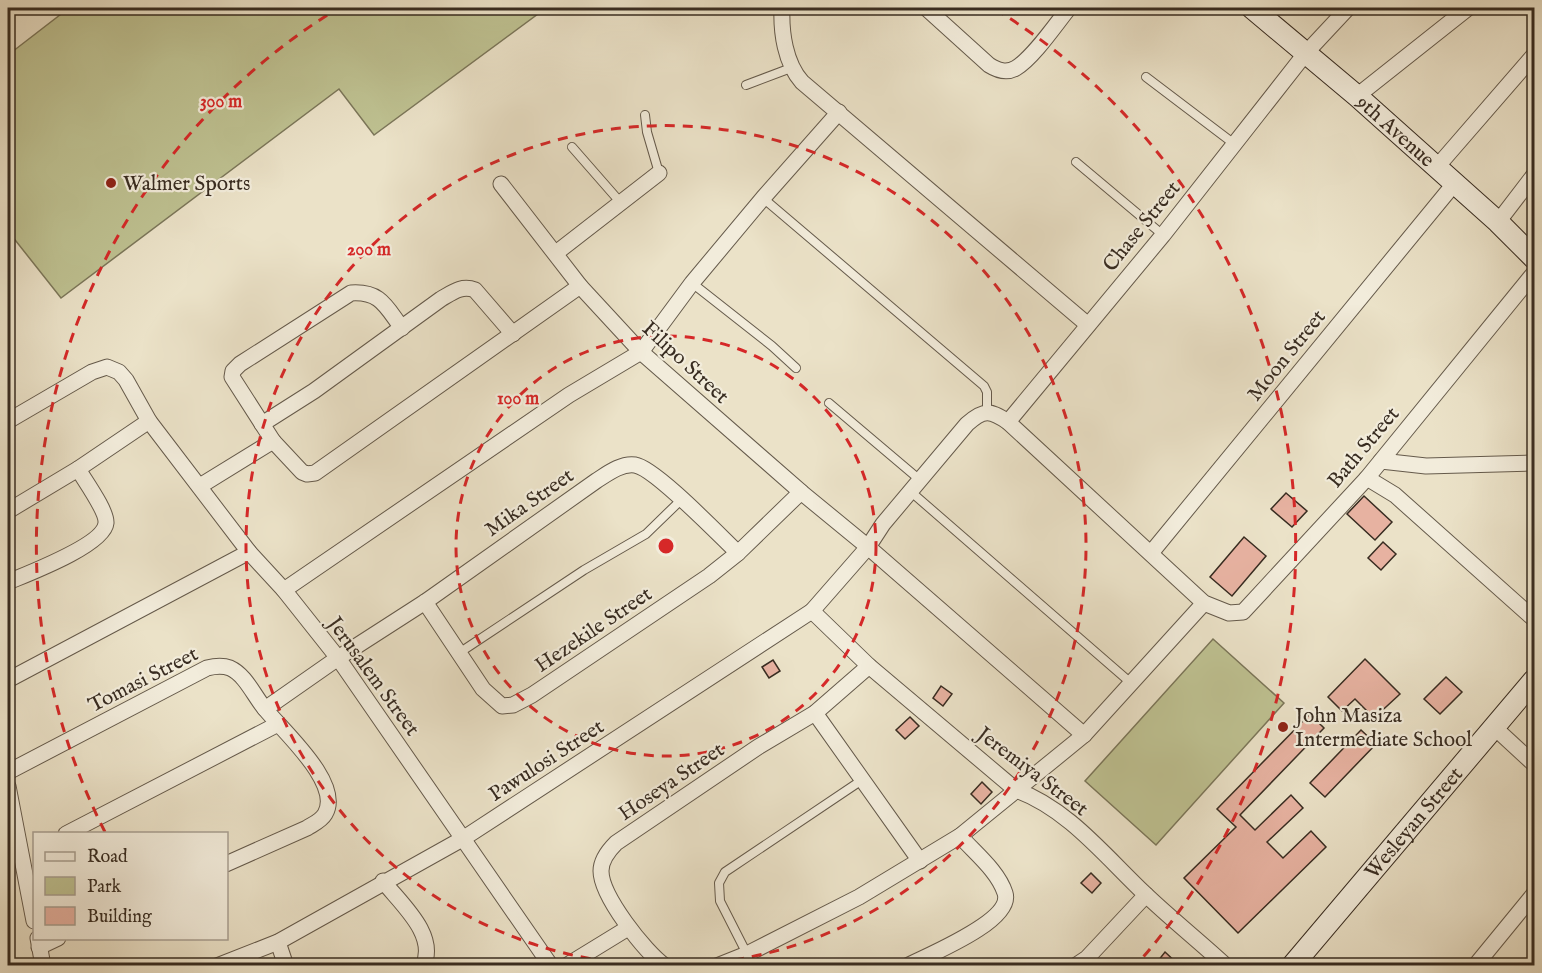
<svg xmlns="http://www.w3.org/2000/svg" width="1542" height="973" font-family="'IM FELL English',serif">
	<rect width="100%" height="100%" fill="#ebe2c8"/>
	<filter id="stains"><feTurbulence type="fractalNoise" baseFrequency=".00333" numOctaves="4"/><feColorMatrix values="0 0 0 0 .2 0 0 0 0 .09 0 0 0 0 .02 0 0 0 .5 -.17"/></filter>
	<radialGradient id="worn" r=".72"><stop offset=".6" stop-color="#630" stop-opacity="0"/><stop offset="1" stop-color="#630" stop-opacity=".3"/></radialGradient>
	<g fill="#bec191" stroke="#7b7659" stroke-width="1.5">
		<polygon points="69,8 546,8 374,135 339,89 61,298 8,231 8,55"/>
		<polygon points="1213,639 1284,703 1156,845 1085,781"/>
	</g>
	<g fill="#e7b2a1" stroke="#382c21" stroke-width="1.5">
		<polygon points="1286,493 1307,511 1292,527 1271,509"/>
		<polygon points="1364,496 1392,522 1375,540 1347,514"/>
		<polygon points="1244,537 1266,556 1232,596 1210,577"/>
		<polygon points="1383,542 1396,554 1381,570 1368,558"/>
		<polygon points="1365,659 1400,694 1374,718 1355,699 1342,711 1328,697"/>
		<polygon points="773,660 780,671 769,678 762,667"/>
		<polygon points="1446,677 1462,692 1440,714 1424,699"/>
		<polygon points="941,686 952,694 943,706 933,698"/>
		<polygon points="1310,714 1324,728 1240,815 1255,830 1291,795 1303,808 1267,842 1283,858 1311,831 1326,847 1238,933 1184,878 1236,827 1217,809"/>
		<polygon points="910,717 919,726 905,739 896,730"/>
		<polygon points="1361,730 1376,744 1325,797 1310,783"/>
		<polygon points="982,782 992,792 981,804 971,794"/>
		<polygon points="1091,873 1101,883 1092,893 1081,883"/>
		<polygon points="1165,952 1180,966 1154,966"/>
	</g>
	<g fill="none" stroke-linecap="round" stroke-linejoin="round">
		<g stroke="#655a4b" stroke-width="10">
			<g id="lane">
				<polyline points="1146,77 1233,143"/>
				<polyline points="746,85 791,68"/>
				<polyline points="645,115 647,132 659,173"/>
				<polyline points="572,147 621,203"/>
				<polyline points="1076,162 1163,235"/>
				<polyline points="763,198 984,386 987,392 987,412"/>
				<polyline points="692,283 772,346 796,368"/>
				<polyline points="829,403 920,480"/>
				<polyline points="910,491 1131,683"/>
				<polyline points="459,653 584,570 646,534 682,499"/>
				<polyline points="747,954 720,901 719,883 725,872 862,780"/>
			</g>
		</g>
		<g stroke="#655a4b" stroke-width="17">
			<g id="street">
				<path d="M 782,8 C 781,32 785,63 802,82 L 1088,325"/>
				<path d="M 926,8 L 989,65 C 997,70 1006,74 1016,68 C 1033,58 1056,24 1069,8"/>
				<polyline points="1357,96 1468,8"/>
				<polyline points="1436,168 1534,55"/>
				<polyline points="501,184 580,286 641,352 801,492 868,547 1084,735"/>
				<polyline points="1498,222 1534,175"/>
				<polyline points="556,253 659,173"/>
				<path d="M 402,328 C 386,307 381,291 351,293 L 240,364 L 233,371 L 232,377 L 273,441 L 302,472 L 307,474 L 315,473 L 580,286"/>
				<polyline points="8,421 92,372 107,367 119,372 126,380 149,421 249,552 284,590 338,658 551,966"/>
				<polyline points="1008,422 1163,235 1305,54 1348,8"/>
				<path d="M 262,424 L 314,391 L 441,299 C 453,292 462,285 475,290 L 513,334"/>
				<polyline points="1381,461 1426,466 1534,463"/>
				<polyline points="1367,478 1395,495 1534,619"/>
				<polyline points="200,486 273,441"/>
				<polyline points="8,511 78,469 149,421"/>
				<polyline points="1151,553 1454,184"/>
				<path d="M 8,582 C 27,574 104,545 106,523 C 107,511 85,481 78,469"/>
				<polyline points="284,590 569,395 641,352 692,283 763,198 839,112"/>
				<polyline points="425,602 483,689 502,706 513,705 532,695 709,576 738,553 801,492"/>
				<path d="M 812,611 L 869,666 L 1016,790 C 1067,808 1105,856 1144,893 C 1170,918 1199,941 1226,966"/>
				<polyline points="8,680 249,552"/>
				<path d="M 265,709 L 338,658 L 425,602 L 596,481 C 607,474 621,463 635,465 C 655,468 720,536 738,553"/>
				<polyline points="815,713 920,861"/>
				<polyline points="1495,728 1534,764"/>
				<path d="M 8,772 L 207,668 C 215,666 222,665 230,668 C 246,675 255,698 266,710 C 283,731 343,784 325,814 C 321,821 313,824 307,828 L 226,864"/>
				<polyline points="8,786 34,921"/>
				<polyline points="66,834 278,724"/>
				<path d="M 383,881 C 401,904 438,935 423,966"/>
				<polyline points="38,938 43,966"/>
				<polyline points="278,942 286,966"/>
				<polyline points="39,947 58,938"/>
				<path d="M 217,966 L 278,942 L 464,838 L 812,611 L 868,547 L 883,524 L 967,424 C 984,409 990,410 1008,422 L 1204,603 L 1229,613 L 1243,612 L 1367,478 L 1534,273"/>
				<polyline points="566,966 628,928"/>
				<path d="M 665,966 C 645,952 601,896 601,871 C 601,861 609,850 616,843 L 758,747 L 815,713 L 869,666"/>
				<polyline points="717,966 747,954 859,897 960,836 1084,735 1204,603"/>
				<path d="M 907,966 C 928,955 1014,921 1005,893 C 998,871 975,853 960,836"/>
				<polyline points="1075,966 1087,958 1146,895"/>
				<polyline points="1475,966 1534,894"/>
			</g>
		</g>
		<g stroke="#382c21" stroke-width="23">
			<g id="secondary">
				<path id="s1" d="M 1252,8 L 1357,96 L 1498,222 L 1534,258"/>
				<path id="s2" d="M 1292,966 L 1534,680"/>
			</g>
		</g>
		<use href="#lane" stroke="#f2ecdb" stroke-width="8"/>
		<use href="#street" stroke="#f2ecdb" stroke-width="15"/>
		<use href="#secondary" stroke="#f2ecdb" stroke-width="21"/>
	</g>
	<g fill="none" stroke="#d62828" stroke-width="3" stroke-dasharray="10 8">
		<circle cx="666" cy="546" r="210"/>
		<path d="M644 965A420 420 0 1 1 688 965"/>
		<path d="M105 832A630 630 0 0 1 337 9M995 9A630 630 0 0 1 1138 963"/>
	</g>
	<g fill="#8f2418" stroke="#f2ecdb" stroke-width="2">
		<circle cx="111" cy="183" r="6"/>
		<circle cx="1283" cy="727" r="6"/>
	</g>
	<g text-anchor="middle" stroke-width="4.5" stroke-linejoin="round" paint-order="stroke">
		<g font-size="21" fill="#382c21" stroke="#f2ecdb">
			<text dy="7" stroke="none"><textPath href="#s1" startOffset="189">9th Avenue</textPath></text>
			<text transform="translate(1141 226) rotate(-51)" y="7">Chase Street</text>
			<text transform="translate(1286 355) rotate(-51)" y="7">Moon Street</text>
			<text transform="translate(686 362) rotate(43)" y="7">Filipo Street</text>
			<text transform="translate(1363 447) rotate(-50)" y="7">Bath Street</text>
			<text transform="translate(529 502) rotate(-35)" y="7">Mika Street</text>
			<text transform="translate(593 629) rotate(-34)" y="7">Hezekile Street</text>
			<text transform="translate(374 676) rotate(54)" y="7">Jerusalem Street</text>
			<text transform="translate(143 679) rotate(-27)" y="7">Tomasi Street</text>
			<text transform="translate(546 760) rotate(-33)" y="7">Pawulosi Street</text>
			<text transform="translate(1033 771) rotate(37)" y="7">Jeremiya Street</text>
			<text transform="translate(671 781) rotate(-34)" y="7">Hoseya Street</text>
			<text dy="7" stroke="none"><textPath href="#s2" startOffset="188">Wesleyan Street</textPath></text>
		</g>
		<g font-size="21" fill="#382c21" stroke="#f2ecdb" text-anchor="start">
			<text x="123" y="190">Walmer Sports</text>
			<text x="1295" y="722">John Masiza<tspan x="1295" dy="24">Intermediate School</tspan></text>
		</g>
	</g>
	<circle cx="666" cy="546" r="9" fill="#d62828" stroke="#f2ecdb" stroke-width="3"/>
	<g font-size="18" text-anchor="middle" font-weight="bold" fill="#d62828" stroke="#f2ecdb" stroke-width="4.5" stroke-linejoin="round" paint-order="stroke">
		<text x="221" y="107">300 m</text>
		<text x="369" y="255">200 m</text>
		<text x="518" y="404">100 m</text>
	</g>
	<rect width="1542" height="973" fill="none" stroke="#ebe2c8" stroke-width="30"/>
	<rect x="9" y="9" width="1524" height="955" fill="none" stroke="#382c21" stroke-width="3"/>
	<rect x="15" y="15" width="1512" height="943" fill="none" stroke="#382c21" stroke-width="1.5"/>
	<rect x="33" y="832" width="195" height="108" fill="#f2ecdb" stroke="#a89f91" stroke-width="1.5"/>
	<rect x="45" y="852" width="30" height="9" fill="#f2ecdb" stroke="#a89f91" stroke-width="1.5"/>
	<text x="87" y="862" font-size="18" fill="#382c21">Road</text>
	<rect x="45" y="877" width="30" height="18" fill="#bec191" stroke="#a89f91" stroke-width="1.5"/>
	<text x="87" y="892" font-size="18" fill="#382c21">Park</text>
	<rect x="45" y="907" width="30" height="18" fill="#e7b2a1" stroke="#a89f91" stroke-width="1.5"/>
	<text x="87" y="922" font-size="18" fill="#382c21">Building</text>
	<rect width="100%" height="100%" filter="url(#stains)"/>
	<rect width="100%" height="100%" fill="url(#worn)"/>
</svg>
